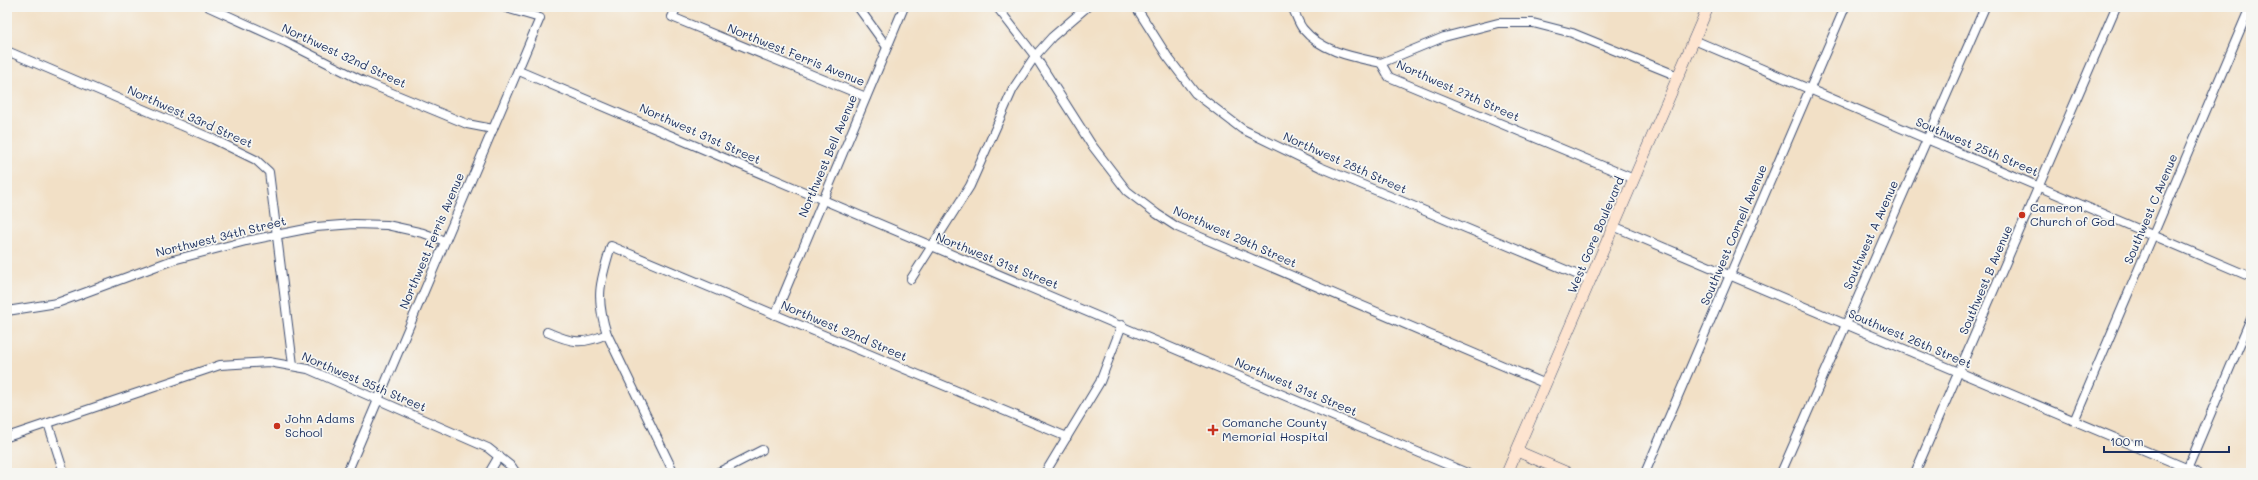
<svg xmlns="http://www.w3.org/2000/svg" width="2258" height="480" font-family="Mali,sans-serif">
	<rect width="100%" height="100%" fill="#f6f6f2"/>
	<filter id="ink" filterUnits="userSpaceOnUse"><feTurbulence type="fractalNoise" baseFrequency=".025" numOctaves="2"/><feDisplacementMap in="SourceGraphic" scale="8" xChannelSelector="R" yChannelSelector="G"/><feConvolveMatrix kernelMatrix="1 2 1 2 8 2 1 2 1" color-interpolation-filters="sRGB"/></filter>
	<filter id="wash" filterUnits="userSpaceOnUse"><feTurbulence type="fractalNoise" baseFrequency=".012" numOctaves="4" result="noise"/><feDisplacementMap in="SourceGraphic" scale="16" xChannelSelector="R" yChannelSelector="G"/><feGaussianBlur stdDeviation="0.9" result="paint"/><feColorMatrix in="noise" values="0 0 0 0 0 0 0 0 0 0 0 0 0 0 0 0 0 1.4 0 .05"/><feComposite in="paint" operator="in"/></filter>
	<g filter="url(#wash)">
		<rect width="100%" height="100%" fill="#f2e0c6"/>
	</g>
	<g filter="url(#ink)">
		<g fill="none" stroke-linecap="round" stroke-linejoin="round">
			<g stroke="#3b4a6e" stroke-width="10">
				<g id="street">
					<polyline points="209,7 286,42 363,81 467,124 493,129"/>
					<polyline points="677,7 672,17 866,97"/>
					<polyline points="858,7 887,47"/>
					<polyline points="997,7 1035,56 1091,144 1127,191 1157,214 1177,227 1546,384"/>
					<polyline points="1136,7 1167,56 1195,93 1242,129 1320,167 1590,280"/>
					<path d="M 1292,7 C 1296,14 1298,23 1303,29 C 1322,52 1353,57 1381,63 L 1389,77 L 1634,179"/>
					<polyline points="1694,40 2251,277"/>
					<polyline points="7,51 213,139 256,160 269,172 293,365"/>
					<polyline points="1381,63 1444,37 1498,23 1533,23 1572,33 1678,76"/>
					<polyline points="519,71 1467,473"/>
					<polyline points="1613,226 2198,473"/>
					<polyline points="911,279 970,186 1013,89 1035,56 1052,37 1087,7"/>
					<polyline points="7,311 57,303 173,260 246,241 316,227 354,224 387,225 423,233 445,241"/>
					<polyline points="775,315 904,7"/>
					<path d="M 547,332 C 572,343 582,345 607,334"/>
					<polyline points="2074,421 2250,7"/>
					<polyline points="48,423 64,473"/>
					<polyline points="7,437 220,365 269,362 308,369 488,448 512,467 516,473"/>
					<polyline points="2186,472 2251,318"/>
					<polyline points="347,473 540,18 503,7"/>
					<polyline points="489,473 499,456"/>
					<path d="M 674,473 L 607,334 C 595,297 600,282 611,246 L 1067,437"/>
					<polyline points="717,473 762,450"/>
					<polyline points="1045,473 1100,382 1122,325"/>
					<polyline points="1645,473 1845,7"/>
					<polyline points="1781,473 1985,7"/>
					<polyline points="1915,473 2116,7"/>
				</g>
			</g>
			<g stroke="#3b4a6e" stroke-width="12">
				<g id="secondary">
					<polyline points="1517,451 1568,473"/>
					<polyline points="1507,473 1708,7"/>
				</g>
			</g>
			<use href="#street" stroke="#fff" stroke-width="8"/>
			<use href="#secondary" stroke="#fde4d0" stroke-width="11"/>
		</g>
	</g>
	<g fill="#c8321e" stroke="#f6f6f2" stroke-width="1.5">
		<circle cx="2022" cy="215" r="4"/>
		<circle cx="277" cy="426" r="4"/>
		<path d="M1211 424h4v4h4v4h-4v4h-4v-4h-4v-4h4z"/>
	</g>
	<g text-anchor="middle" stroke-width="3.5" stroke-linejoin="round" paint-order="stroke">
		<g font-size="12" fill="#1b2f5e" stroke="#f6f6f2">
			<text transform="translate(796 55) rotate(22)" y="4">Northwest Ferris Avenue</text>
			<text transform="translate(344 56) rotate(25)" y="4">Northwest 32nd Street</text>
			<text transform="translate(1458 91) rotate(24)" y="4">Northwest 27th Street</text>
			<text transform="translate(190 117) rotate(24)" y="4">Northwest 33rd Street</text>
			<text transform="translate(700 134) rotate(24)" y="4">Northwest 31st Street</text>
			<text transform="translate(1977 147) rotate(23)" y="4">Southwest 25th Street</text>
			<text transform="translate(828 156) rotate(-67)" y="4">Northwest Bell Avenue</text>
			<text transform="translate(1345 163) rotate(24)" y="4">Northwest 28th Street</text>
			<text transform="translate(2151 209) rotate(-67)" y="4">Southwest C Avenue</text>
			<text transform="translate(1596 235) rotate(-67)" y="4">West Gore Boulevard</text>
			<text transform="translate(1734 235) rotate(-67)" y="4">Southwest Cornell Avenue</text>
			<text transform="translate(1871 235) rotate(-66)" y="4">Southwest A Avenue</text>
			<text transform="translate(221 237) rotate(-14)" y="4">Northwest 34th Street</text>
			<text transform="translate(1235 237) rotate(24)" y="4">Northwest 29th Street</text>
			<text transform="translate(432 241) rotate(-67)" y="4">Northwest Ferris Avenue</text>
			<text transform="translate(997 261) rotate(22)" y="4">Northwest 31st Street</text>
			<text transform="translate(1986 280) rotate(-67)" y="4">Southwest B Avenue</text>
			<text transform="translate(844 331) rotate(23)" y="4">Northwest 32nd Street</text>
			<text transform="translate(1910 339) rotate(23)" y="4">Southwest 26th Street</text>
			<text transform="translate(364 382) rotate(23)" y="4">Northwest 35th Street</text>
			<text transform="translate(1296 387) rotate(23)" y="4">Northwest 31st Street</text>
		</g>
		<g font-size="12" fill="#1b2f5e" stroke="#f6f6f2" text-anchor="start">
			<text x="2030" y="212">Cameron<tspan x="2030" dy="14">Church of God</tspan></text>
			<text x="285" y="423">John Adams<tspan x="285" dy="14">School</tspan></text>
			<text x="1222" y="427">Comanche County<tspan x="1222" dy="14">Memorial Hospital</tspan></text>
		</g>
	</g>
	<rect width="2258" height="480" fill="none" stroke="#f6f6f2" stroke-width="24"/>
	<path d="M2104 446v6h125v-6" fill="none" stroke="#1b2f5e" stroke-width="2"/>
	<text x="2110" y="446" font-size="12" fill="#1b2f5e" stroke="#f6f6f2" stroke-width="3" paint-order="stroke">100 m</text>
</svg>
